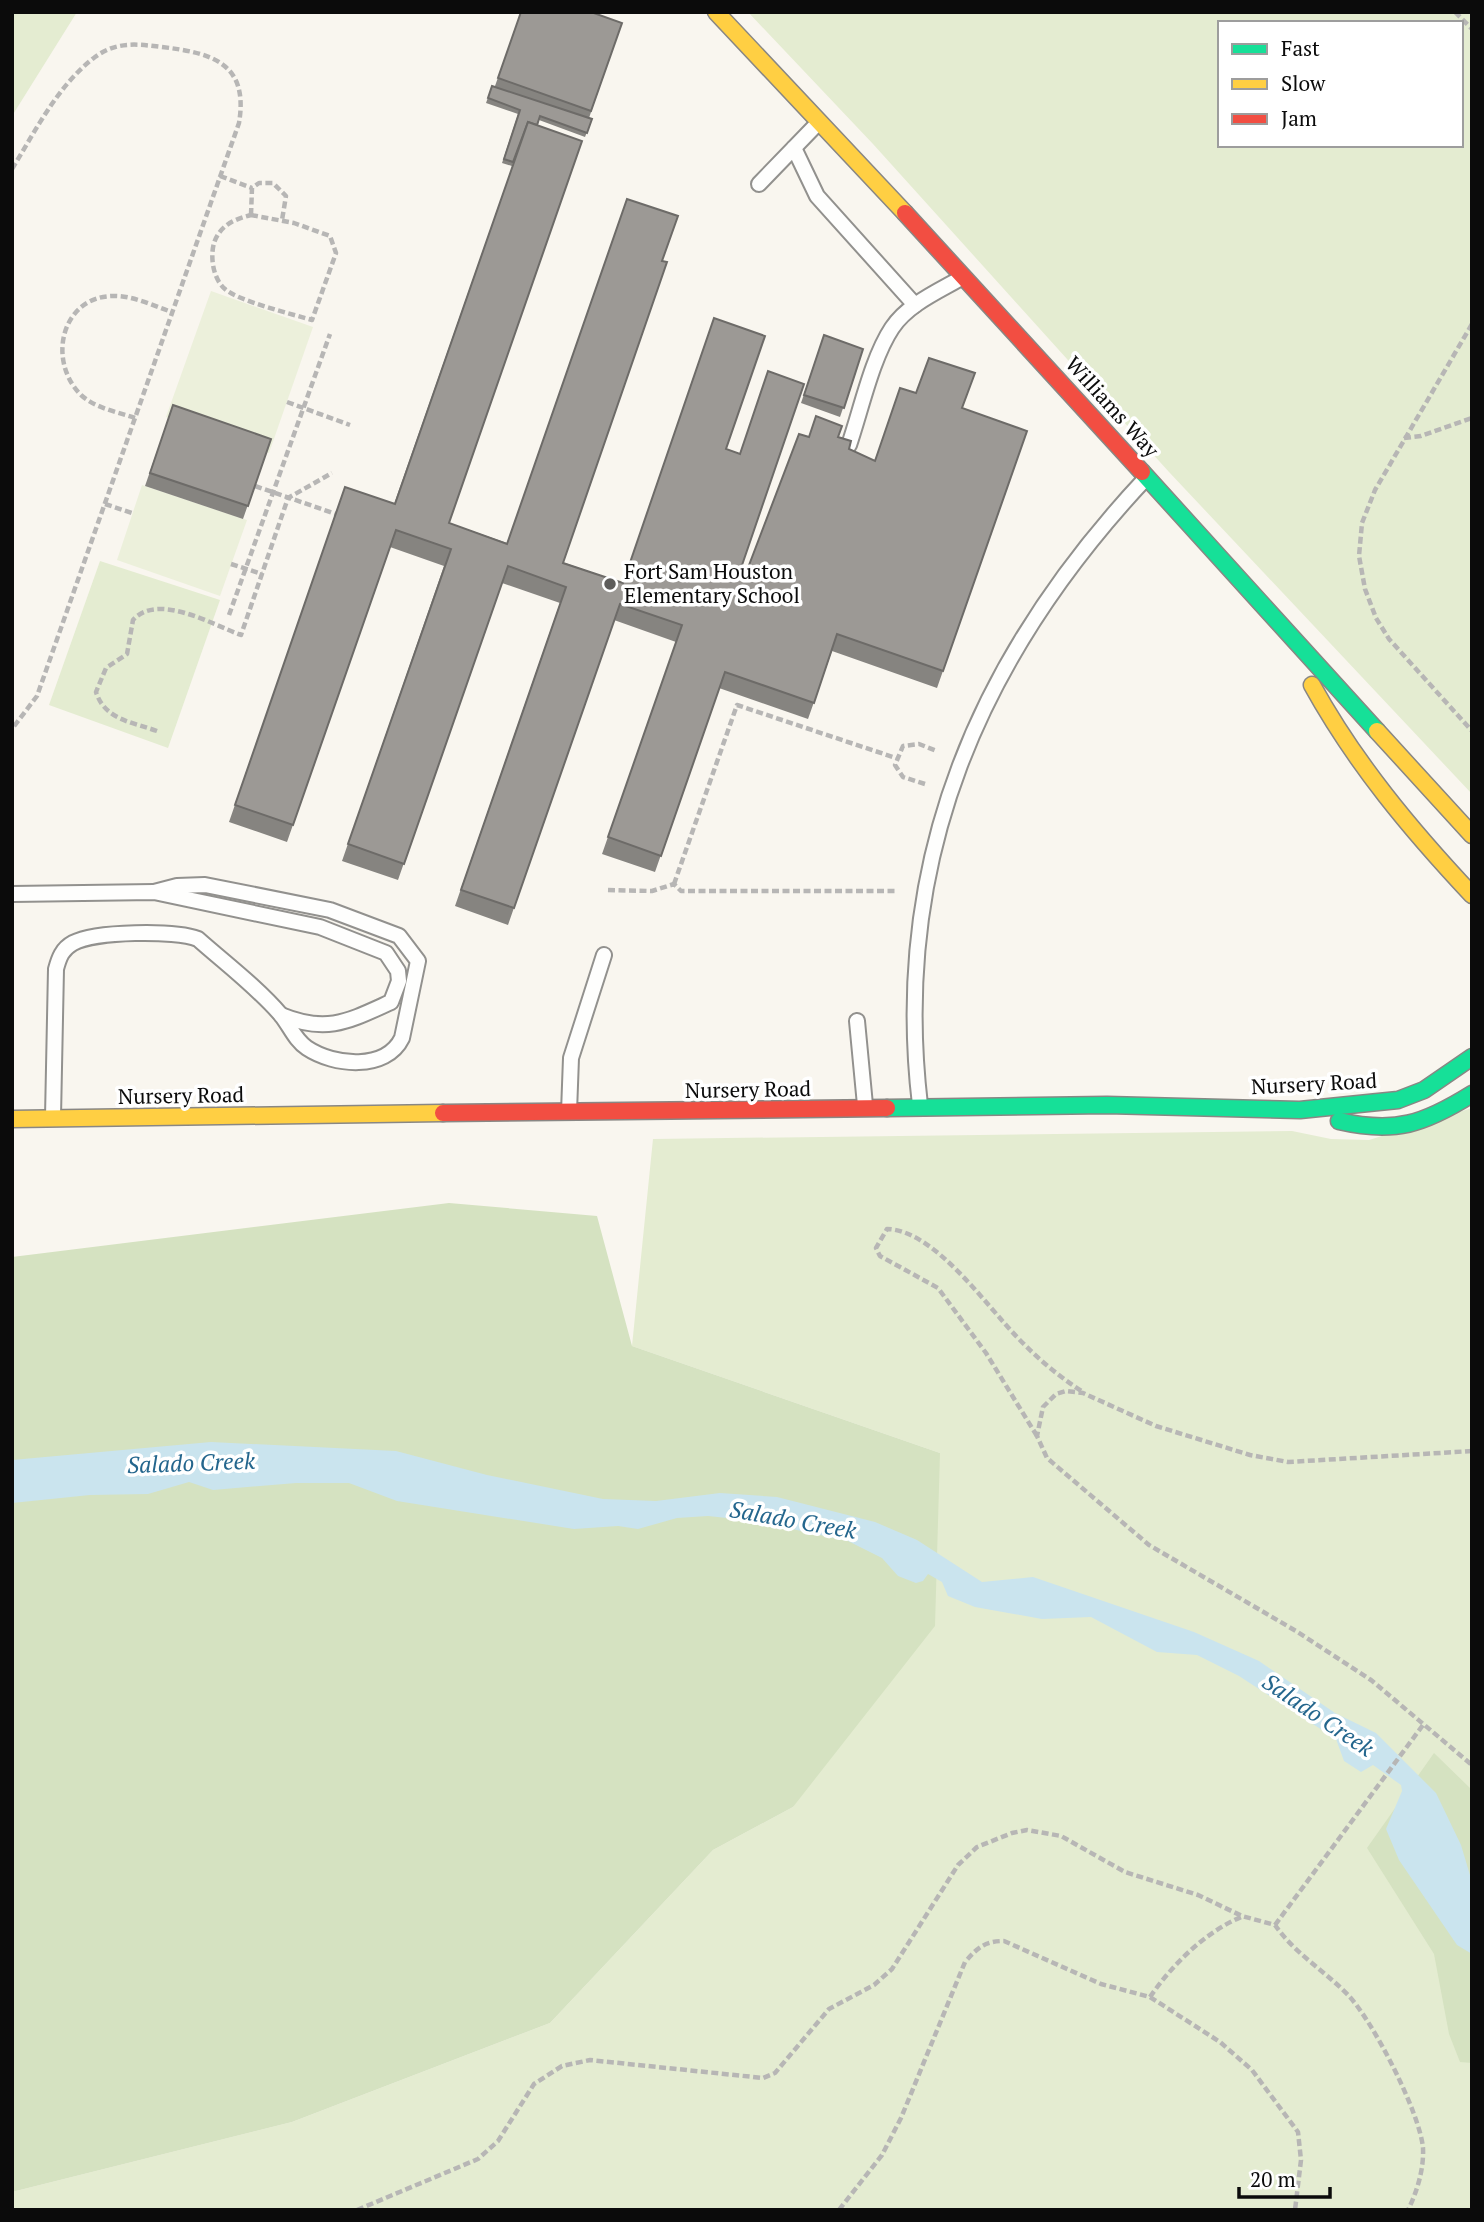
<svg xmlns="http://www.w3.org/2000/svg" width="1484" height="2222" font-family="'PT Serif',serif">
	<rect width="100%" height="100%" fill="#f9f6ef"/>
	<g fill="#e4ecd1" fill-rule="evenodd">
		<polygon points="12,12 77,12 12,116"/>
		<path d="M 748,12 L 1472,12 L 1472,794 L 1169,472 L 873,144 ZM 1220,23 L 1461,23 L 1461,145 L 1220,145 Z"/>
		<polygon points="100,561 220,600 168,748 49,705"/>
		<polygon points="1472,1108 1472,2210 12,2210 12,2192 292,2122 550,2023 713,1850 793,1807 940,1453 632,1346 653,1139 1292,1131 1331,1139 1369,1140"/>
	</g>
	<g fill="#d5e2c1">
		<polygon points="449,1203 597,1216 632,1346 940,1453 935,1626 793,1807 713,1850 550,2023 292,2122 12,2192 12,1257"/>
		<polygon points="1434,1753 1472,1790 1472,2063 1460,2062 1449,2034 1434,1954 1367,1848"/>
	</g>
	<g fill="#ecf0db">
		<polygon points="211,291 313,327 269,453 166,417"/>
		<polygon points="142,485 247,520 220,596 117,560"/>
	</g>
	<polygon fill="#cae4ee" points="211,1442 396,1451 487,1475 603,1499 656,1501 720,1493 777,1497 875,1522 917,1540 982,1582 1033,1577 1194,1632 1259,1661 1335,1713 1376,1733 1436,1793 1461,1845 1472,1882 1472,1954 1457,1945 1399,1860 1386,1829 1402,1791 1401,1785 1373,1765 1361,1772 1344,1761 1336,1739 1239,1676 1197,1655 1157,1652 1091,1617 1042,1619 975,1607 948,1596 942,1582 928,1574 923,1581 916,1583 898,1576 882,1558 848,1541 755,1521 708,1516 677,1518 638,1529 618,1526 574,1529 397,1501 349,1483 296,1483 213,1490 189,1482 148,1494 90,1495 12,1503 12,1460"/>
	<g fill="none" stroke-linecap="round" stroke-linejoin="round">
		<g stroke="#92918e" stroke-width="18">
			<g id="lane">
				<polyline points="794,148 817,196 915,305"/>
				<polyline points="759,184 818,123"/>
				<path d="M 849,445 C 861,410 872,358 892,328 C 908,304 939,291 963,277"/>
				<path d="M 12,894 L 154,892 L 320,927 L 386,953 L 398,971 L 399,981 L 391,1002 C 349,1021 327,1034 281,1015"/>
				<polyline points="857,1021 865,1105"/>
				<path d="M 920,1105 C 891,859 980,655 1146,478"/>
				<polyline points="569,1112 571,1058 604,955"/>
				<path d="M 53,1117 L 56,969 C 59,958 62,949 73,943 C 95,931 175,930 198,939 C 225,963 257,987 281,1015 C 290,1026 295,1040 307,1048 C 334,1066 386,1071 402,1038 L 418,961 L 399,936 L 330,910 L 205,885 L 177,886 L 154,892"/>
			</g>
		</g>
		<g stroke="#898784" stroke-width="19">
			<g id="fast">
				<polyline points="1142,472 1377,731"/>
				<polyline points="887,1108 1107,1105 1300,1110 1398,1100 1424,1090 1472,1057"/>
				<path d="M 1339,1121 C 1395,1134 1424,1124 1472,1094"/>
			</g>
		</g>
		<g stroke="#898784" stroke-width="19">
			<g id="slow">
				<polyline points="716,12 905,213"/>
				<path d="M 1312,685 C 1355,763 1411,830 1472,895"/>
				<polyline points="1377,731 1472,835"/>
				<polyline points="12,1119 443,1113"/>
			</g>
		</g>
		<g stroke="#898784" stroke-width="19">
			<g id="jam">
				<polyline points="905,213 1142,472"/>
				<polyline points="443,1113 887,1108"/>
			</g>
		</g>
		<g stroke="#b7b6b5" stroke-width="4.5" stroke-dasharray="7 3.5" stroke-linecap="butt">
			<polyline points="1455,12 1472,29"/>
			<path d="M 12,169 C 36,130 58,85 95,57 C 117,41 137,44 162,47 C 212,53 249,63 239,123 L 37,696 L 12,729"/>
			<polyline points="220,176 252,188"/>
			<path d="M 251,215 L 294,223 L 330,236 L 336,253 L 312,320 C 292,314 238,301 225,289 C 213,279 210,257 214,243 C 220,225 235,219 251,215 Z"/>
			<polyline points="251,215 252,188 259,183 273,183 286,196 282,220"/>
			<polyline points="1472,324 1375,490 1362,523 1359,556 1365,589 1376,618 1389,639 1472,731"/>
			<polyline points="287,402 350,425"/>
			<path d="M 135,418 C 117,412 95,408 81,395 C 46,360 62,295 115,296 C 134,296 154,306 172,312"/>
			<polyline points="1404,438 1421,436 1472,418"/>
			<polyline points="255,486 336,514"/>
			<polyline points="105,504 132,513"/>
			<polyline points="231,564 262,574"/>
			<polyline points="229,615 330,334"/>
			<path d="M 157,731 C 132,722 105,720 96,692 L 106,668 L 127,654 L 133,620 C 158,592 213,625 241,635 L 288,498 L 332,473"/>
			<polyline points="925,784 903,777 895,765 903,746 919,744 937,751"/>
			<polyline points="674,884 737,705 896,758"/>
			<polyline points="608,890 652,891 674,884 681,891 898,891"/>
			<path d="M 1037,1436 L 986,1353 L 938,1288 L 880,1256 L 876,1248 L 887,1229 C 934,1230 986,1305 1017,1337 C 1037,1358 1058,1376 1083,1392"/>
			<polyline points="1472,1451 1288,1462 1250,1455 1156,1426 1083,1393 1066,1391 1056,1394 1043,1407 1037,1436 1047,1458 1149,1545 1296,1631 1371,1680 1472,1765"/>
			<polyline points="1275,1925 1423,1725"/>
			<path d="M 1150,1997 C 1172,1965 1204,1933 1241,1917"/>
			<path d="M 357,2210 L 478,2159 L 498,2141 L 534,2084 L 562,2066 L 590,2060 L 763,2078 L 775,2073 L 829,2009 L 874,1985 L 892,1969 L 958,1865 L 977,1847 L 1012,1833 L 1027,1830 L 1061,1836 L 1125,1872 L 1198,1895 L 1242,1916 L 1275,1925 C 1295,1954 1324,1970 1348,1995 C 1373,2021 1420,2113 1423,2148 C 1424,2169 1417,2192 1408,2210"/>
			<path d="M 839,2210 L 882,2155 L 901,2118 L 965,1962 C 977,1948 985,1941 1004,1941 L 1101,1984 L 1150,1997 L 1220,2042 L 1252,2070 L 1298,2132 L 1301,2160 L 1295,2210"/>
		</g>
		<use href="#lane" stroke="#fefefd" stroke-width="14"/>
		<use href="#fast" stroke="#16e098" stroke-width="16"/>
		<use href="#slow" stroke="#ffcf43" stroke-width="16"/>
		<use href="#jam" stroke="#f24e42" stroke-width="16"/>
	</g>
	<g fill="#868480">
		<polygon points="521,12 622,23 589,118 592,119 585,137 539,120 449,523 623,583 726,449 740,571 746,573 808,437 838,437 849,449 875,461 962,408 1027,431 937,688 832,651 808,719 719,688 655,872 602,854 676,642 614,620 508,925 455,906 560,603 502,583 398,880 342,861 444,566 390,547 287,842 229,822 345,487 394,504 522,139 512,166 502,163 518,114 486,103 492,86 495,86"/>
		<polygon points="824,335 863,349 840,417 801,403"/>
		<polygon points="173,405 271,439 243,519 145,486"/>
	</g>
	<g fill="#9c9995" stroke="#6d6b68" stroke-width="2">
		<polygon points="521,12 591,12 622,23 591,111 498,78"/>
		<polygon points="492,86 592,119 587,133 540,116 537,125 528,122 513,162 504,159 520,110 488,98"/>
		<polygon points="528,122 582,141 449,523 507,544 627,199 678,216 662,261 667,262 563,563 623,583 714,318 765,336 726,449 740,454 768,371 804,384 740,571 746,573 799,434 809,437 816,416 842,426 838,437 851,441 849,449 875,461 900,388 916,393 929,358 975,373 962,408 1027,431 943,671 837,634 814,703 725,672 661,856 608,837 682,625 620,604 514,908 461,890 566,587 508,566 404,864 348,844 451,549 396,530 293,825 235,805 345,487 395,504"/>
		<polygon points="824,335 863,349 844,408 804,395"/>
		<polygon points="173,405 271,439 248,506 150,473"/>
	</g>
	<circle fill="#5e5d5b" stroke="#fff" stroke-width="2.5" cx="610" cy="584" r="7"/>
	<g text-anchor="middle" stroke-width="7" stroke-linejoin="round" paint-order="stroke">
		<g font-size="21" fill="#0b0b0b" stroke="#fff">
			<text transform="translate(1112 407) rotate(48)" y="7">Williams Way</text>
			<text transform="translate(1314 1084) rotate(-3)" y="7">Nursery Road</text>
			<text transform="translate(748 1090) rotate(-1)" y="7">Nursery Road</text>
			<text transform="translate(181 1096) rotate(-1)" y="7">Nursery Road</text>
		</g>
		<g font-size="21" fill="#0b0b0b" stroke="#fff" text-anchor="start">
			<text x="624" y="579">Fort Sam Houston<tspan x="624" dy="24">Elementary School</tspan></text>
		</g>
		<g font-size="23" font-style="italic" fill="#24668d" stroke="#fff">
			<text transform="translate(191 1463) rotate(-2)" y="8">Salado Creek</text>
			<text transform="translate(793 1520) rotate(10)" y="8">Salado Creek</text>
			<text transform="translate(1318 1715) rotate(34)" y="8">Salado Creek</text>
		</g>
	</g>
	<rect width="1484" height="2222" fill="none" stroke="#0b0b0b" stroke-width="28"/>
	<rect x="1218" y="21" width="245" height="126" fill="#ffffff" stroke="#9d9d9d" stroke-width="2"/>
	<rect x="1232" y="44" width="35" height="10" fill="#16e098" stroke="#9d9d9d" stroke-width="2"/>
	<text x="1281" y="56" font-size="21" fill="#0b0b0b">Fast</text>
	<rect x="1232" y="79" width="35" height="10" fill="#ffcf43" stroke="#9d9d9d" stroke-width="2"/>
	<text x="1281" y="91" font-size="21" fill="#0b0b0b">Slow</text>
	<rect x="1232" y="114" width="35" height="10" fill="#f24e42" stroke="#9d9d9d" stroke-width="2"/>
	<text x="1281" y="126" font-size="21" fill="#0b0b0b">Jam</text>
	<path d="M1239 2187v10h91v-10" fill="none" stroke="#0b0b0b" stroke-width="3.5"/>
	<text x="1250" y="2187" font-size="21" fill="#0b0b0b" stroke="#ffffff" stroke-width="5" paint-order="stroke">20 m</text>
</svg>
